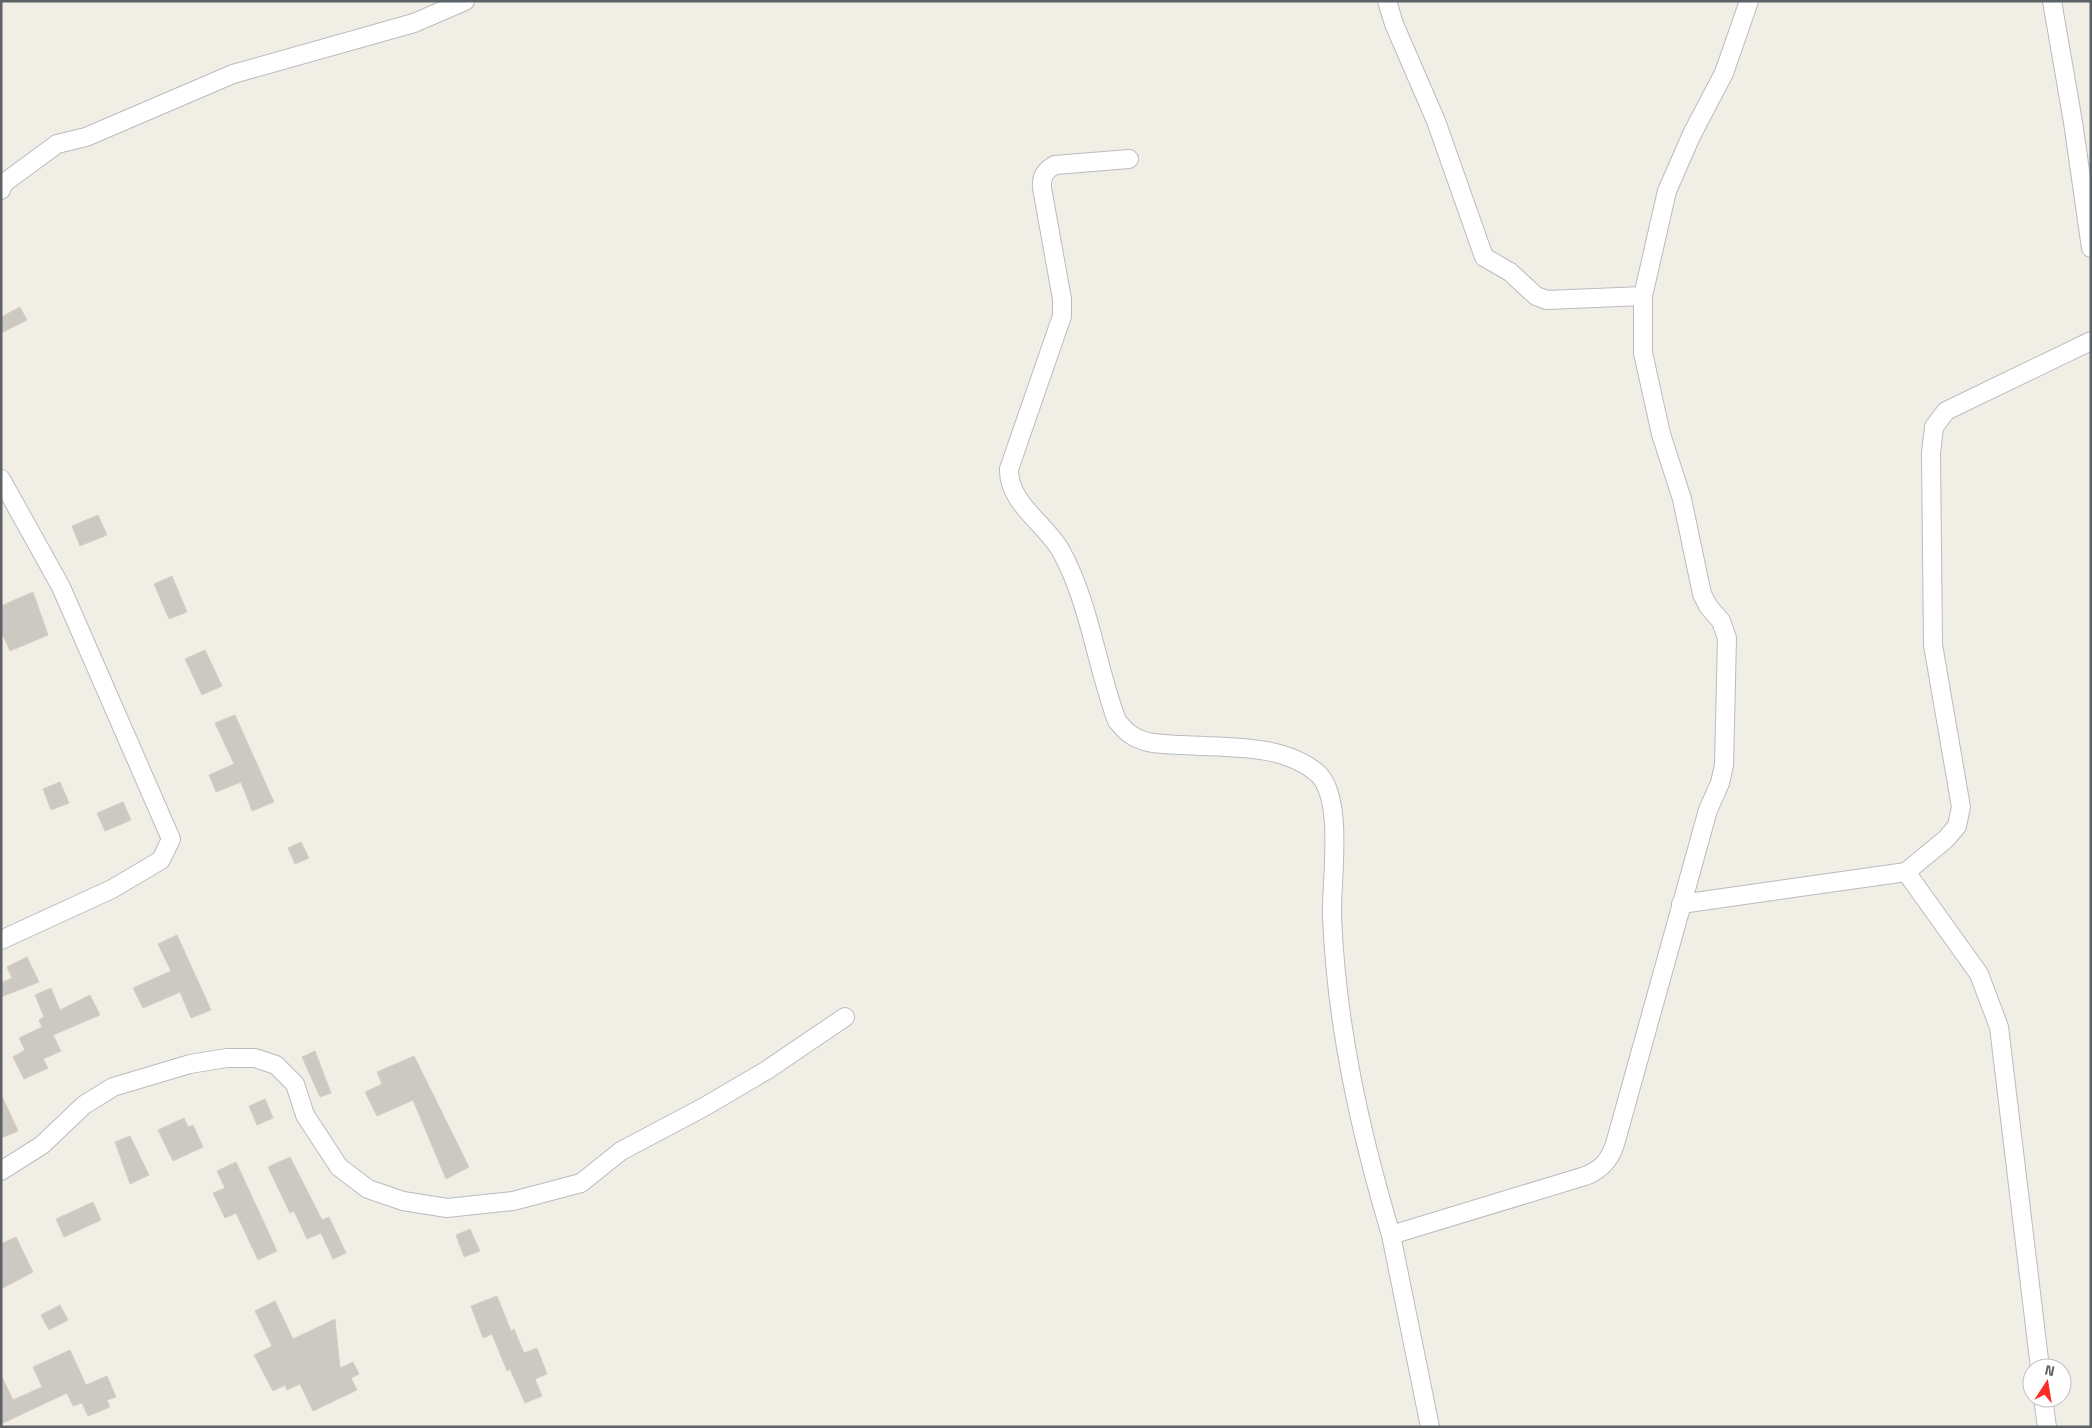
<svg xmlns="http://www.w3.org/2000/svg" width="2092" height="1428" font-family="'Titillium Web',sans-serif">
	<rect width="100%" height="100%" fill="#f1eee5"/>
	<g fill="#ccc8c2" stroke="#d6cfc3">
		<polygon points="20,307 27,320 1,333 1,317"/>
		<polygon points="98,515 107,535 80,546 72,526"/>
		<polygon points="172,576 187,612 169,619 154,584"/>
		<polygon points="33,592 48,635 10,651 1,631 1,606"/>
		<polygon points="205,650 222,686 202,695 185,659"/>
		<polygon points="235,715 274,802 252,811 241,782 216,792 209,775 234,764 215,723"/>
		<polygon points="60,782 69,803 51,810 43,789"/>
		<polygon points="123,802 131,820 105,831 97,813"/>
		<polygon points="301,842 309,858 295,864 288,848"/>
		<polygon points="177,935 211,1010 191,1018 180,992 143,1008 133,988 171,971 158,944"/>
		<polygon points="27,957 39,982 1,997 1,983 12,978 7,967"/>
		<polygon points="51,988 60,1010 90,995 100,1015 53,1035 61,1051 43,1059 48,1068 24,1079 13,1057 25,1050 19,1038 42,1027 39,1020 44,1017 35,995"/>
		<polygon points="315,1051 331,1093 320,1097 302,1057"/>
		<polygon points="414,1056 469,1167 446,1179 413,1100 377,1116 365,1092 382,1084 377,1072"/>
		<polygon points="1,1094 18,1131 1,1138"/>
		<polygon points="265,1099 273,1118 257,1125 249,1106"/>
		<polygon points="184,1118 188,1127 193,1125 203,1147 173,1161 158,1130"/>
		<polygon points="130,1136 149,1175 130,1184 115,1142"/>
		<polygon points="290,1157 322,1220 329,1217 346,1253 333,1259 321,1233 307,1239 294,1211 290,1213 268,1167"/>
		<polygon points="236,1162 277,1251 258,1260 236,1213 225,1218 213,1193 225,1188 217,1171"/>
		<polygon points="93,1202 101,1220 64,1237 56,1219"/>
		<polygon points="470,1229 480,1251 464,1257 456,1235"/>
		<polygon points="16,1237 33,1272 1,1289 1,1244"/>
		<polygon points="497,1296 511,1331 514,1329 524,1353 537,1348 547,1374 535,1379 542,1396 525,1403 510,1369 507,1371 492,1334 483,1338 471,1306"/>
		<polygon points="275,1301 293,1339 335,1319 340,1368 353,1362 359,1374 351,1378 357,1390 313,1411 300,1384 287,1390 285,1385 273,1391 254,1355 272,1346 255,1311"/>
		<polygon points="60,1305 68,1320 49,1330 41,1315"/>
		<polygon points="70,1350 86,1385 107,1376 116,1397 107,1400 110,1407 88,1416 82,1403 73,1406 67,1393 1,1424 1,1375 13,1400 42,1387 33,1367"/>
	</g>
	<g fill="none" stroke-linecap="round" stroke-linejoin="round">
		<g stroke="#b8bcc0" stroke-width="20">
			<g id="minor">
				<polyline points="1387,1 1394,24 1436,121 1484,257 1510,272 1536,296 1547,300 1643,296"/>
				<polyline points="2052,1 2073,122 2091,248"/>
				<path d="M 1129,159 L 1055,165 C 1045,170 1041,177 1042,188 L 1062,299 L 1062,316 L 1009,469 C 1008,503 1046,524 1061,551 C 1090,604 1096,665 1117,721 C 1121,725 1125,731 1130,734 C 1145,745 1164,744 1182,745 C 1225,748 1281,743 1316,772 C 1345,795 1331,880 1332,915 C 1336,1024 1360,1131 1391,1235"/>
				<polyline points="1,190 4,183 57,144 86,137 233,74 414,23 465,1"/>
				<polyline points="1,479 61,587 171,839 161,860 112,889 1,940"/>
				<polyline points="1906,872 1979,974 1999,1027 2040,1368"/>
				<polyline points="1681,904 1906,872 1946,839 1957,826 1961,807 1933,645 1931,453 1934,427 1946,411 2091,341"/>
				<polyline points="1,1171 42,1145 84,1105 113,1087 190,1064 227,1058 255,1058 276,1065 295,1084 305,1115 339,1167 368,1189 403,1201 447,1208 513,1201 581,1183 621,1151 704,1107 767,1070 845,1017"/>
				<polyline points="2043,1398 2047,1427"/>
				<path d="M 1430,1427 L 1391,1235 L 1585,1176 C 1601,1170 1610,1160 1615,1144 L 1708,810 L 1720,783 L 1724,765 L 1727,638 L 1721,621 L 1708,606 L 1702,594 L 1682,499 L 1661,434 L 1643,353 L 1643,296 L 1667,191 L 1692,134 L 1724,73 L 1749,1"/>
			</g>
		</g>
		<use href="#minor" stroke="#fff" stroke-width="18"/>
	</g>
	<rect width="2092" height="1428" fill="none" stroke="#5d6267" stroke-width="5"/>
	<g transform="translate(2047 1383) rotate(12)"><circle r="24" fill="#ffffff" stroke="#bec0c2"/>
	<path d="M0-4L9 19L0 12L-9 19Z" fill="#f82c24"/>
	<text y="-8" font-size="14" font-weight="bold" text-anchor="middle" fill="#5d6267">N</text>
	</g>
</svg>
